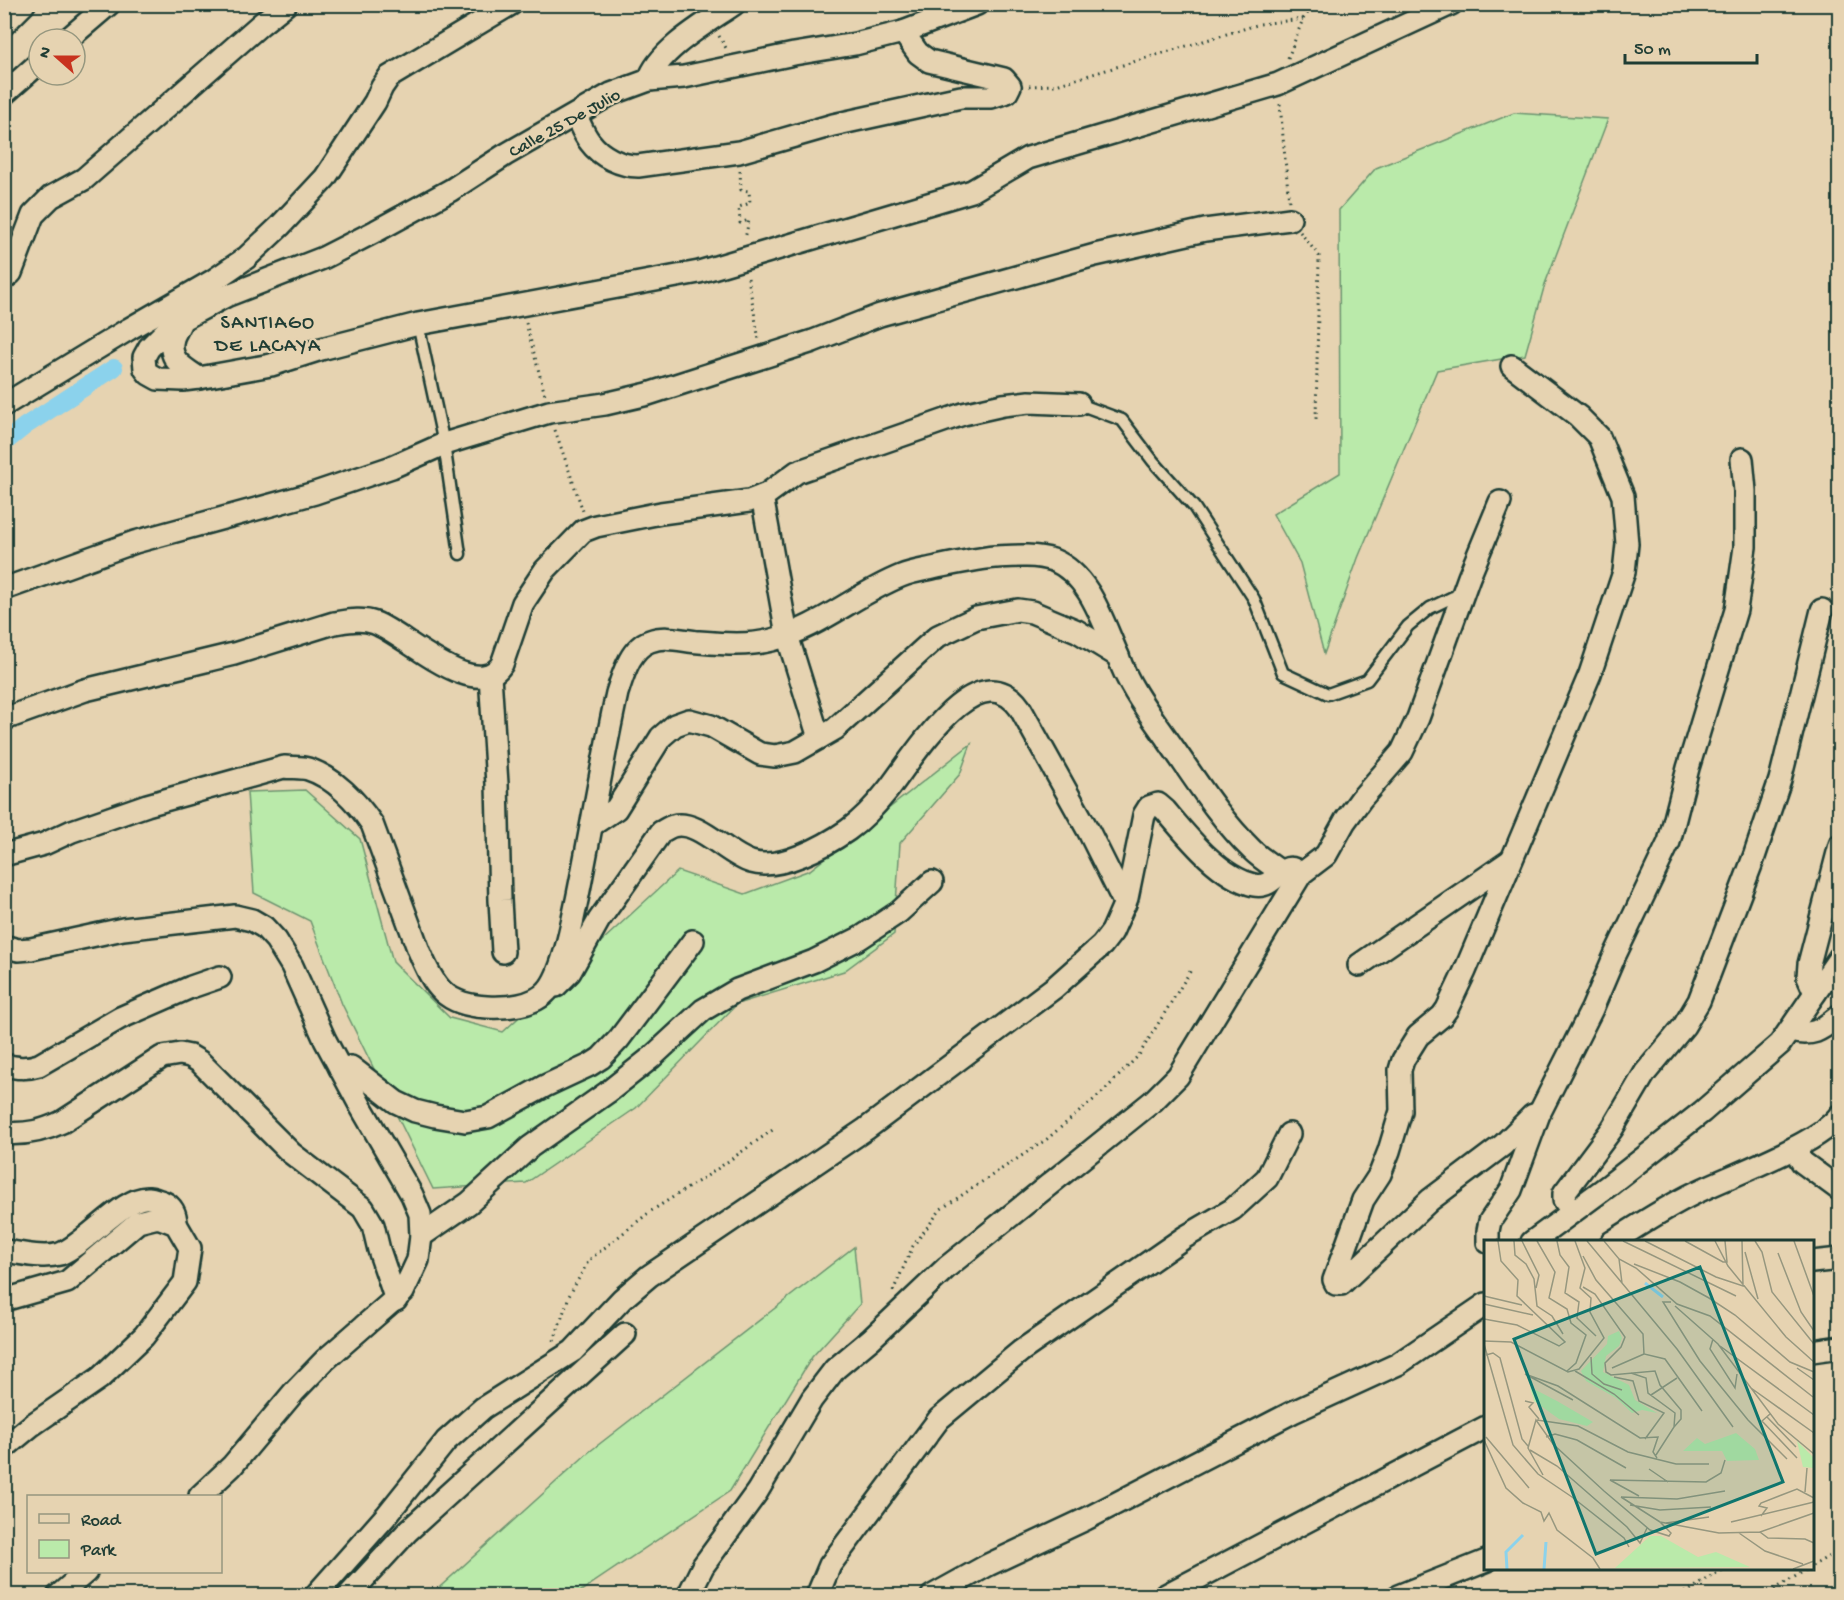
<svg xmlns="http://www.w3.org/2000/svg" width="1844" height="1600" font-family="'Gochi Hand',sans-serif">
	<rect width="100%" height="100%" fill="#e6d3b1"/>
	<filter id="ink" filterUnits="userSpaceOnUse"><feTurbulence type="fractalNoise" baseFrequency=".0167" numOctaves="2"/><feDisplacementMap in="SourceGraphic" scale="12" xChannelSelector="R" yChannelSelector="G"/><feConvolveMatrix kernelMatrix="1 2 1 2 8 2 1 2 1" color-interpolation-filters="sRGB"/></filter>
	<g filter="url(#ink)">
		<g fill="#baeaaa" stroke="#6c946f" stroke-width="1.5">
			<polygon points="1514,113 1608,119 1545,284 1525,355 1437,370 1358,558 1324,654 1300,563 1273,514 1340,473 1339,210 1376,168"/>
			<polygon points="971,744 960,774 900,843 894,934 844,971 737,1004 636,1108 526,1183 433,1189 342,1004 310,921 254,893 247,792 305,790 360,839 393,962 450,1018 503,1032 678,871 745,894 810,870"/>
			<polygon points="854,1247 860,1304 812,1357 730,1491 575,1595 431,1595 589,1452"/>
		</g>
		<g fill="none" stroke-linecap="round" stroke-linejoin="round">
			<polyline stroke="#8bd2ec" stroke-width="18" points="4,443 25,426 114,368"/>
			<g stroke="#1f3d34" stroke-width="15">
				<g id="lane">
					<polyline points="418,324 444,444 460,554"/>
					<polyline points="1079,404 1122,420 1153,461 1194,507 1254,599 1283,673 1328,694 1367,680 1408,626 1430,608 1453,597 1462,597"/>
				</g>
			</g>
			<g stroke="#1f3d34" stroke-width="26">
				<g id="street">
					<polyline points="977,4 903,32 855,44 794,54 684,77 649,80 611,94 505,155 451,190 376,231 323,258 226,296 181,320 169,328 149,348 144,357 145,369 149,374 158,379 183,380 199,378 271,365 321,349 418,324 699,272 972,191 1028,158 1278,84 1451,4"/>
					<polyline points="4,24 24,4"/>
					<polyline points="68,39 109,4"/>
					<path d="M 649,80 C 658,50 708,22 734,4"/>
					<polyline points="4,94 39,63"/>
					<path d="M 576,116 C 580,124 584,135 590,142 C 601,157 621,166 638,166 L 739,152 L 833,125 L 961,97 L 991,97 L 1007,92 L 1010,86 L 1004,79 L 929,61 L 918,53 L 903,32"/>
					<polyline points="4,279 11,273 33,215 51,197 84,179 261,24 286,4"/>
					<path d="M 181,321 C 179,327 175,332 173,338 C 167,360 184,368 199,378"/>
					<polyline points="1512,366 1578,416 1599,437 1623,496 1627,544 1624,572 1590,674 1465,971 1447,1009 1442,1016 1418,1036 1403,1060 1400,1070 1401,1111 1389,1151 1380,1174 1363,1200 1334,1280 1336,1284 1341,1284 1430,1200 1503,1145 1533,1115 1539,1114"/>
					<polyline points="4,405 129,329 214,280 246,258 280,226 325,178 375,102 382,87 389,77 511,4"/>
					<polyline points="762,496 787,635 819,738"/>
					<polyline points="4,589 135,542 315,493 392,467 444,444 549,412 605,404 648,394 813,341 880,315 1095,255 1205,230 1290,219"/>
					<polyline points="490,675 497,784 500,900 503,952"/>
					<path d="M 4,719 L 85,690 L 234,654 L 334,623 C 348,621 362,618 375,623 C 405,634 476,704 502,664 L 523,603 L 545,570 L 583,531 L 596,526 L 661,513 L 749,501 L 767,494 L 797,472 L 963,414 L 1003,405 L 1029,402 L 1079,404"/>
					<path d="M 592,825 L 616,809 L 661,737 L 675,725 L 689,720 L 711,726 L 760,754 L 775,756 L 795,752 L 835,729 L 938,636 L 976,618 L 1018,610 L 1032,612 L 1077,631 L 1118,656 C 1128,686 1149,713 1167,739 C 1194,777 1218,817 1252,850 C 1260,858 1271,865 1281,872"/>
					<path d="M 4,855 L 44,844 L 72,831 L 147,805 L 284,767 C 292,768 301,767 308,769 C 334,777 357,802 372,824 L 419,951 C 434,987 445,1005 487,1007 C 506,1008 534,1006 547,991 C 563,974 572,923 577,900 C 591,831 602,762 617,693 C 623,675 630,648 650,641 C 666,635 683,641 699,642 C 723,644 749,646 772,640 C 819,628 856,594 901,576 C 913,571 925,570 937,567 C 956,563 975,559 995,557 C 1013,556 1035,554 1053,560 C 1090,575 1103,623 1118,656"/>
					<polyline points="4,946 18,950 31,949 123,929 235,916 252,920 264,927 276,940 292,966 325,1040 361,1107 412,1195 420,1214 421,1236 418,1260 403,1292 325,1360 294,1392 232,1466 200,1496"/>
					<polyline points="1359,965 1510,861"/>
					<path d="M 556,986 L 570,972 L 599,920 L 661,832 C 665,830 669,827 673,826 C 698,819 727,855 751,862 C 780,871 825,846 848,830 C 862,820 876,805 887,791 C 910,763 977,648 1020,708 L 1089,832 L 1125,904"/>
					<polyline points="1815,993 1808,977 1809,964 1840,845"/>
					<path d="M 1790,1031 C 1814,1037 1821,1030 1840,1015"/>
					<path d="M 4,1065 C 17,1068 26,1069 39,1065 L 120,1018 L 191,987 L 220,977"/>
					<polyline points="340,1068 351,1067 396,1102 415,1111 435,1116 465,1121 488,1117 545,1086 590,1065 601,1058 619,1039 693,941"/>
					<path d="M 4,1133 C 26,1135 43,1131 62,1122 L 162,1057 L 180,1054 L 190,1056 L 200,1062 L 291,1153 L 363,1208 L 373,1225 L 379,1250 L 396,1300"/>
					<polyline points="1794,1148 1802,1162 1840,1190"/>
					<polyline points="1572,1211 1564,1200 1564,1193 1612,1129 1645,1073 1684,1026 1699,1001 1754,857 1780,780 1822,610"/>
					<polyline points="421,1236 469,1203 530,1147 608,1092 652,1057 703,1010 737,990 814,961 860,938 899,912 932,882"/>
					<polyline points="1488,1242 1488,1231 1490,1221 1511,1190 1539,1114 1592,1009 1615,955 1669,842 1688,768 1736,610 1745,547 1745,491 1742,459"/>
					<polyline points="1532,1242 1608,1186 1702,1112 1780,1044 1840,957"/>
					<path d="M 1612,1242 C 1639,1225 1666,1207 1695,1193 C 1731,1175 1818,1145 1840,1115"/>
					<path d="M 4,1251 C 22,1253 42,1259 60,1254 C 85,1245 125,1195 149,1198 C 153,1198 159,1201 163,1202 C 172,1206 176,1214 176,1224"/>
					<polyline points="1812,1262 1840,1259"/>
					<polyline points="4,1300 67,1282 138,1222 158,1217 176,1224 190,1248 185,1282 144,1336 100,1378 32,1425 4,1448"/>
					<polyline points="1812,1351 1840,1347"/>
					<polyline points="58,1596 86,1572"/>
					<path d="M 315,1596 L 386,1516 L 446,1441 L 483,1408 L 573,1351 L 622,1299 L 649,1276 L 866,1129 L 1055,987 L 1102,945 L 1112,932 L 1127,898 L 1144,815 L 1149,807 L 1158,804 L 1165,810 C 1187,836 1219,877 1254,885 C 1278,890 1281,855 1301,874"/>
					<polyline points="348,1596 408,1531 625,1334"/>
					<polyline points="688,1596 703,1566 757,1492 812,1399 835,1369 871,1339 947,1267 1153,1101 1178,1076 1301,874 1326,855 1345,821 1361,799 1402,752 1418,718 1469,577 1500,502"/>
					<polyline points="817,1596 830,1565 939,1419 1021,1351 1185,1237 1233,1209 1267,1178 1289,1134"/>
					<polyline points="932,1596 988,1565 1086,1519 1293,1412 1398,1364 1486,1304"/>
					<polyline points="1164,1596 1486,1427"/>
					<polyline points="1398,1596 1486,1561"/>
				</g>
			</g>
			<g stroke="#1f3d34" stroke-width="3" stroke-dasharray="1.5 4.5" stroke-linecap="butt">
				<polyline points="719,36 726,48"/>
				<polyline points="1288,58 1303,19 1315,4"/>
				<polyline points="1029,86 1056,85 1260,24 1303,19"/>
				<polyline points="1280,104 1289,202"/>
				<polyline points="740,171 741,190 749,191 750,203 739,207 740,223 749,220 745,239"/>
				<polyline points="1300,232 1319,256 1316,419"/>
				<polyline points="748,278 759,340"/>
				<polyline points="526,323 545,395"/>
				<polyline points="555,430 583,511"/>
				<polyline points="893,1291 913,1246 941,1209 1047,1139 1104,1091 1139,1055 1191,970"/>
				<polyline points="554,1341 569,1296 589,1260 651,1211 710,1174 774,1129"/>
				<polyline points="1812,1566 1840,1550"/>
				<polyline points="1680,1596 1726,1568"/>
				<polyline points="1764,1596 1809,1568"/>
			</g>
			<use href="#lane" stroke="#e6d3b1" stroke-width="10"/>
			<use href="#street" stroke="#e6d3b1" stroke-width="21"/>
		</g>
	</g>
	<g text-anchor="middle" stroke-width="4.5" stroke-linejoin="round" paint-order="stroke">
		<g font-size="18" fill="#1f3d34" stroke="#e6d3b1">
			<text transform="translate(564 122) rotate(-29)" y="6">Calle 25 De Julio</text>
		</g>
		<g font-size="20" letter-spacing="1.5" fill="#1f3d34" stroke="#e6d3b1">
			<text x="268" y="328">SANTIAGO<tspan x="268" dy="23">DE LACAYA</tspan></text>
		</g>
	</g>
	<g transform="translate(1484 1240)">
		<rect width="330" height="330" fill="#e6d3b1"/>
		<path d="M 135,91 L 138,98 L 135,106 L 122,116 L 119,132 L 145,145 L 151,160 L 173,173 L 158,170 L 148,173 L 132,158 L 102,141 L 97,131 L 123,104 L 124,96 ZM 46,147 L 73,161 L 109,182 L 103,186 L 75,179 L 50,161 ZM 252,193 L 271,209 L 275,220 L 243,221 L 238,211 L 199,211 L 213,198 L 221,204 ZM 313,201 L 330,218 L 330,228 L 319,227 ZM 166,296 L 177,296 L 214,317 L 232,312 L 266,327 L 131,328 Z" fill="#baeaaa"/>
		<path fill="none" stroke="#8bd2ec" stroke-width="3" d="M 161,43 L 179,57M 23,329 L 22,312 L 39,295M 60,329 L 62,302"/>
		<path fill="none" stroke="#96977f" stroke-width="1.5" d="M 30,1 L 31,15 L 42,24 L 50,39 L 53,66 L 68,76 L 79,94M 38,1 L 55,35 L 52,48M 53,1 L 71,32 L 65,58 L 83,69 L 87,83 L 102,95 L 92,123 L 83,131M 73,1 L 76,15 L 85,27 L 81,53 L 95,62 L 93,78 L 112,96M 103,1 L 193,109 L 249,187M 120,1 L 135,19 L 152,28 L 193,64 L 226,76 L 329,157M 139,1 L 252,56M 161,1 L 232,37 L 259,46 L 258,1M 201,1 L 239,22 L 243,22 L 241,1M 231,1 L 244,26 L 302,97 L 330,122M 271,1 L 278,12 L 288,52 L 330,104M 310,1 L 330,56M 261,12 L 274,59M 294,13 L 317,72 L 330,91M 99,16 L 112,40 L 159,94 L 160,114 L 181,119 L 218,171M 135,19 L 138,43M 150,24 L 196,42 L 225,58 L 251,75 L 306,122 L 330,132M 99,47 L 111,54 L 141,97 L 137,107 L 121,123 L 122,132 L 127,135 L 171,131 L 176,145 L 197,170 L 197,179 L 190,187M 0,56 L 38,65M 187,62 L 179,62 L 216,121 L 264,180 L 303,219M 0,64 L 49,75M 191,66 L 234,104 L 294,184 L 330,214M 0,79 L 33,85 L 75,106 L 81,102 L 33,56 L 34,40 L 17,21 L 14,1M 229,99 L 226,109 L 251,148 L 253,134M 0,101 L 27,102 L 84,132 L 95,129 L 120,98 L 106,72 L 107,58 L 96,48 L 101,28 L 91,1M 0,104 L 29,205 L 54,234 L 88,257 L 140,298 L 145,307M 236,106 L 330,175M 2,115 L 9,113 L 16,118 L 38,199 L 44,206M 107,117 L 108,134 L 120,144 L 138,150M 0,128 L 0,199M 128,128 L 160,114M 313,128 L 330,140M 91,131 L 130,154 L 155,175M 147,133 L 162,138 L 164,153 L 191,173 L 190,187 L 172,215M 130,137 L 149,141 L 155,161 L 180,173 L 161,199M 267,148 L 330,193M 167,155 L 193,138M 89,160 L 41,134 L 74,146 L 156,198 L 174,197 L 169,212 L 173,218M 41,161 L 49,163 L 45,167 L 55,179M 286,174 L 278,181 L 313,218M 283,177 L 312,207M 53,180 L 94,186 L 144,212 L 192,224 L 225,224M 2,197 L 45,248M 62,197 L 71,194 L 93,200 L 142,228M 0,200 L 22,248 L 39,263 L 57,272 L 60,281 L 65,273 L 73,290 L 109,318 L 116,329M 46,210 L 73,226 L 143,287 L 156,303 L 163,288M 165,229 L 184,242M 59,235 L 44,208 L 52,180 L 69,204 L 120,251 L 166,290 L 185,296 L 187,293 L 176,282M 321,252 L 323,228M 155,256 L 126,240 L 222,242 L 237,233 L 241,220M 137,257 L 176,282 L 235,293 L 276,292M 137,257 L 193,259 L 241,251M 146,265 L 176,270 L 227,267M 330,273 L 276,292 L 284,298 L 321,299 L 330,303M 277,276 L 283,268 L 275,266 L 277,263 L 313,249 L 330,258M 247,282 L 330,262M 182,283 L 225,277M 255,293 L 281,311 L 319,324M 309,329 L 330,321"/>
		<path fill="#0f766e" fill-opacity="0.15" stroke="#0f766e" stroke-width="3" d="M 216,27 L 299,242 L 112,314 L 30,99 Z"/>
		<rect width="330" height="330" fill="none" stroke="#1f3d34" stroke-width="3"/>
	</g>
	<rect width="1844" height="1600" fill="none" stroke="#e6d3b1" stroke-width="24"/>
	<rect x="12" y="12" width="1820" height="1576" fill="none" stroke="#1f3d34" stroke-width="2" filter="url(#ink)"/>
	<rect x="27" y="1495" width="195" height="78" fill="#e6d3b1" stroke="#96977f" stroke-width="1.5"/>
	<rect x="39" y="1514" width="30" height="9" fill="#e6d3b1" stroke="#96977f" stroke-width="1.5"/>
	<text x="81" y="1525" font-size="18" fill="#1f3d34">Road</text>
	<rect x="39" y="1540" width="30" height="18" fill="#baeaaa" stroke="#96977f" stroke-width="1.5"/>
	<text x="81" y="1555" font-size="18" fill="#1f3d34">Park</text>
	<g transform="translate(57 57) rotate(291)"><circle r="28" fill="#e6d3b1" stroke="#96977f" stroke-width="1.5"/>
	<path d="M0-4.5L10 22L0 15L-10 22Z" fill="#c8321e"/>
	<text y="-9" font-size="16" font-weight="bold" text-anchor="middle" fill="#1f3d34">N</text>
	</g>
	<path d="M1625 54v9h132v-9" fill="none" stroke="#1f3d34" stroke-width="3"/>
	<text x="1634" y="54" font-size="18" fill="#1f3d34" stroke="#e6d3b1" stroke-width="4.5" paint-order="stroke">50 m</text>
</svg>
